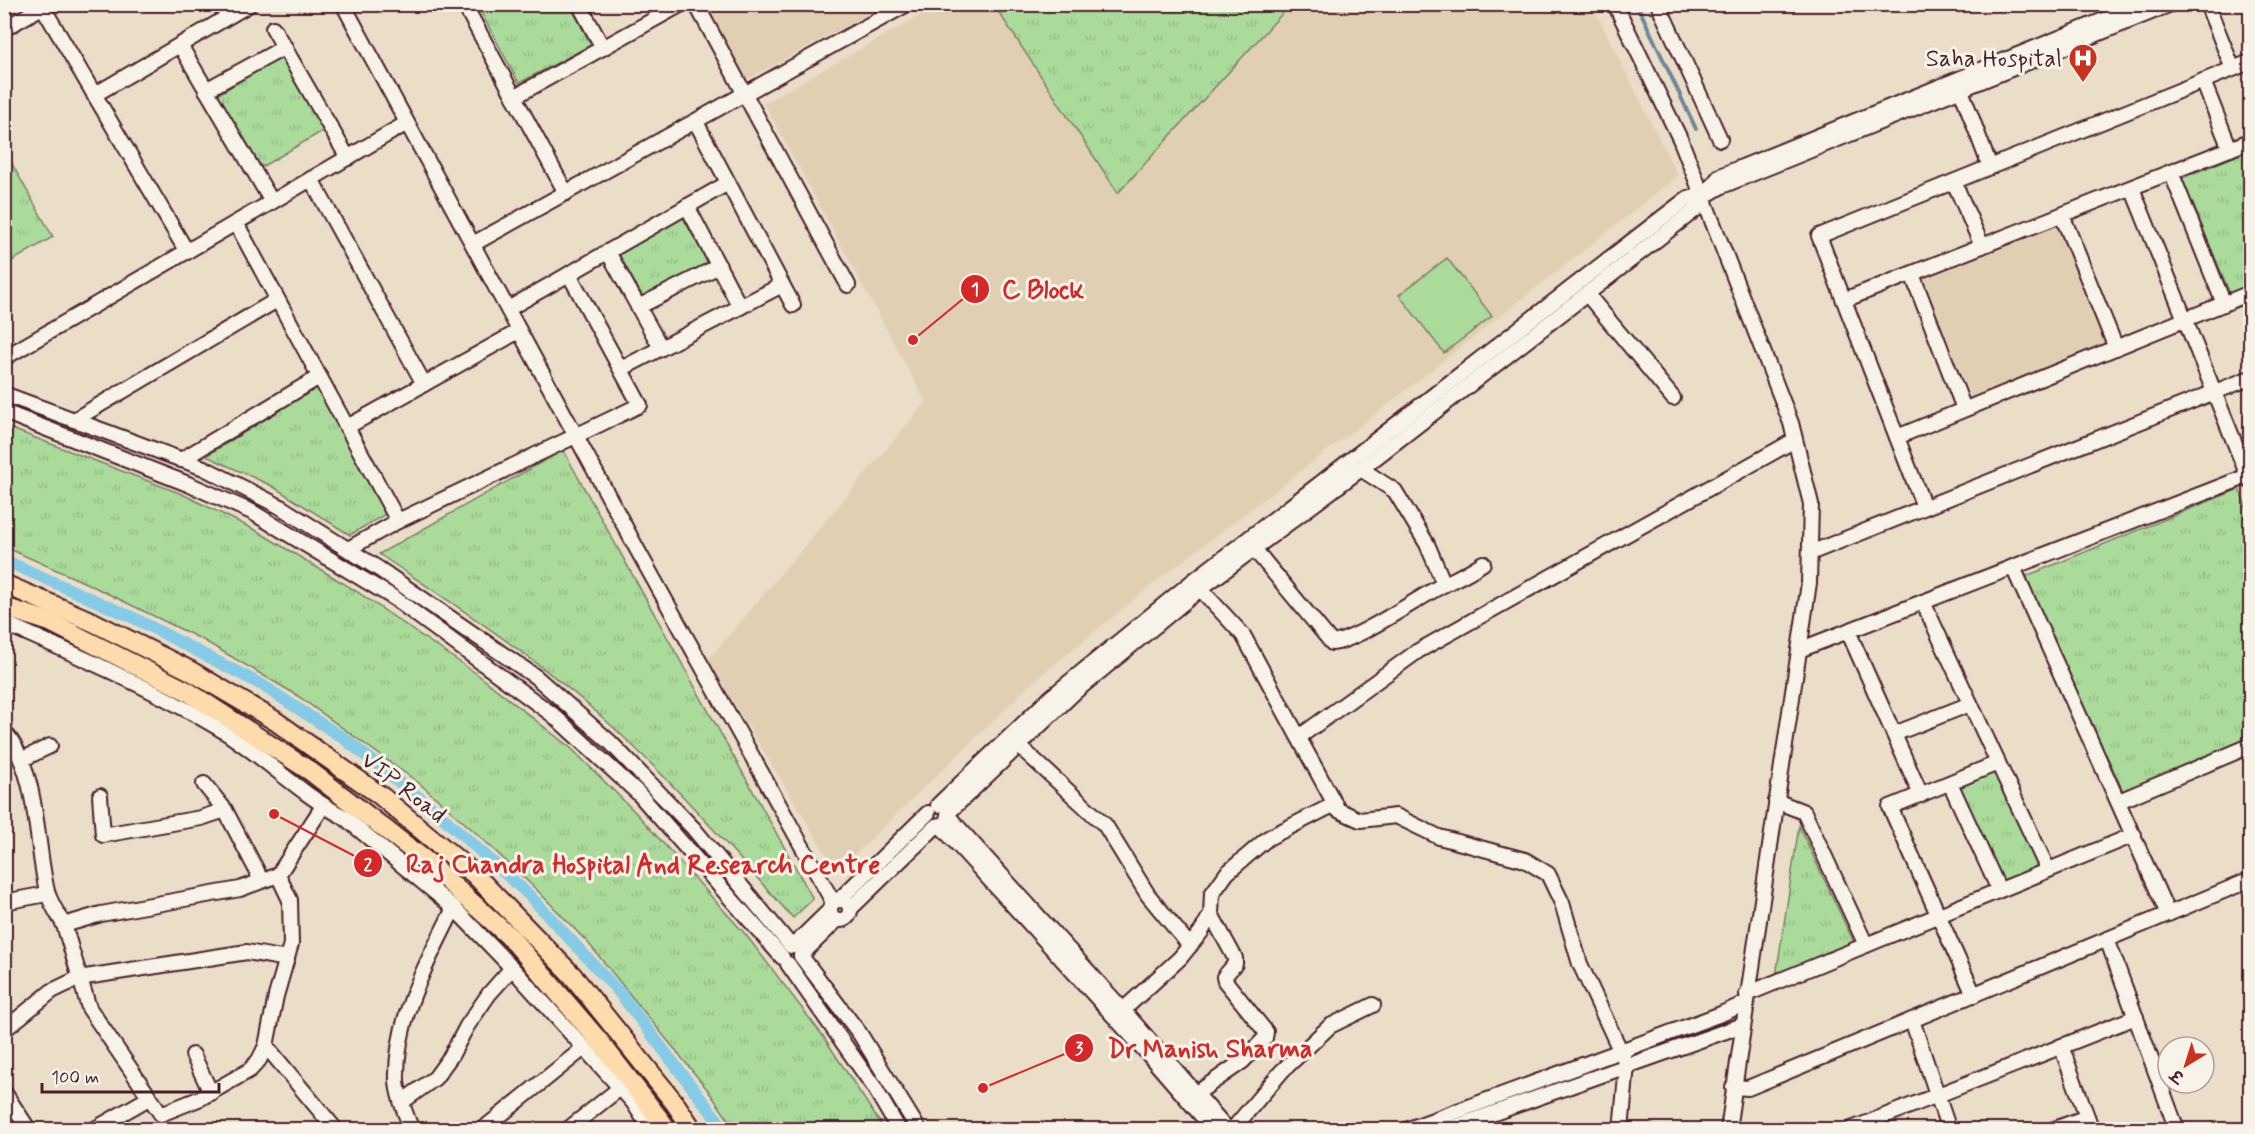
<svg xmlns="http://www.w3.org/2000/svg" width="2255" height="1134" font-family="Mynerve,'Playpen Sans Deva',sans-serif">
	<defs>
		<pattern id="park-tufts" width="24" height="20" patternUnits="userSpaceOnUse" patternTransform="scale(1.5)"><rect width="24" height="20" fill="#aadb9b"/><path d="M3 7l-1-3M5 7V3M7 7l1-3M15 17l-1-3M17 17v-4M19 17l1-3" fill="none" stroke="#94bc86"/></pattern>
	</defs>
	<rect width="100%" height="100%" fill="#eadec9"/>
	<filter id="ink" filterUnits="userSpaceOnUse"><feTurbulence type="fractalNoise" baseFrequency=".0167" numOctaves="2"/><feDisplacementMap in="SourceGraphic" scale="12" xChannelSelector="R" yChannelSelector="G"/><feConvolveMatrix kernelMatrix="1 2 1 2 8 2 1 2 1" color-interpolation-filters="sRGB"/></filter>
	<g filter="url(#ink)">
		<g fill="#e1cfb3">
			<polygon points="705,5 885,5 746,80"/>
			<polygon points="939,5 994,5 1119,192 1290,5 1592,5 1678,176 1395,399 1153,584 1033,682 837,872 708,660 926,402 764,103"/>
			<polygon points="2059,226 2107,345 1971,399 1924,279"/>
		</g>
		<polygon fill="#aadb9b" stroke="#7a7d63" stroke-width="1.5" points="1447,258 1492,316 1444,353 1399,295"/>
		<g fill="url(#park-tufts)" stroke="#7a7d63" stroke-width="1.5">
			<polygon points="477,5 570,5 591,45 519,83"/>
			<polygon points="994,5 1290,5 1118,193"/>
			<polygon points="282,56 326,129 260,168 217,95"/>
			<polygon points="2250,150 2250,288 2231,296 2182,178"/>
			<polygon points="7,155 53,237 5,265 4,157"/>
			<polygon points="682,216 709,264 644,299 618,252"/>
			<polygon points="318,387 387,513 350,535 272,486 206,456"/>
			<polygon points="4,426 182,494 257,531 356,591 477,674 572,749 635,812 746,935 823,1036 884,1129 735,1129 707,1089 589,944 538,891 476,833 419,783 295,694 203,640 88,584 5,547"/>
			<path d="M 563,450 L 813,899 L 793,918 C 729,847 666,773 594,710 C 527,651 453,604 379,554 Z"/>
			<polygon points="2239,489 2250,516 2250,737 2123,791 2024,577"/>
			<polygon points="1995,772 2040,868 2004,884 1959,788"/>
			<polygon points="1799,826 1855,945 1776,976"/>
		</g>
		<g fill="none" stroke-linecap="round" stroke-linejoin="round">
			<polyline stroke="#6d869b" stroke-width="4" points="1637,4 1696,129"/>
			<polyline stroke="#85cae6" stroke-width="12" points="4,560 134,618 262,685 346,740 437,812 529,895 619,992 725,1130"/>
			<g stroke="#4a1f2b" stroke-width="18">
				<g id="minor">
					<polyline points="41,4 187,252"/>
					<polyline points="343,4 638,551 833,902"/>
					<polyline points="464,4 566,193"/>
					<polyline points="579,4 603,48"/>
					<polyline points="696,4 848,285"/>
					<polyline points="1615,4 1681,141 1791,423 1811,504 1809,583 1728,1130"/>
					<polyline points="1658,4 1720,139"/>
					<polyline points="2207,4 2233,69"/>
					<polyline points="273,28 348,158"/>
					<polyline points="4,29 47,4"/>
					<polyline points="180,45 272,202"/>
					<polyline points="2203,81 2230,149"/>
					<polyline points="1958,82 1990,167"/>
					<polyline points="206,90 285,47"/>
					<polyline points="94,95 250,4"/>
					<polyline points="514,97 682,4"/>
					<polyline points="696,122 793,305"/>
					<polyline points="2171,172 2224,304"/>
					<polyline points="311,179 424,384"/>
					<polyline points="1954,182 1982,246"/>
					<polyline points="2132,188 2250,481"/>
					<polyline points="687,206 740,307"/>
					<polyline points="2062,215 2116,348"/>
					<polyline points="236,223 398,521"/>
					<polyline points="473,244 907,4"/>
					<polyline points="608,252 661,348"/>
					<polyline points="1912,274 1964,409"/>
					<polyline points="1587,294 1673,398"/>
					<polyline points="1844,300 2250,141"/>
					<polyline points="638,307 719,266"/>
					<polyline points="508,309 728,183"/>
					<polyline points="4,358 407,123"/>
					<polyline points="621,369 782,285"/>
					<polyline points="4,394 204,468 279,506 379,569 536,677 610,742 693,828 791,946"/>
					<polyline points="4,412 188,484 252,512 394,598 553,715 638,793 782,957"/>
					<polyline points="74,420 277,300"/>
					<polyline points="347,427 519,331"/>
					<polyline points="1897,437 2250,293"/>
					<polyline points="181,460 319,377"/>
					<polyline points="1361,469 1395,491 1427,544 1444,584"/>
					<polyline points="1924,507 1819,236 2250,62"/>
					<polyline points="348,549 398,521 640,405 569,274"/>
					<path d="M 1255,550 L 1332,643 C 1356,641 1418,598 1443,585 C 1457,578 1470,572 1483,563"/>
					<polyline points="1810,553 2250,378"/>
					<polyline points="2013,567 2168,914"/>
					<polyline points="1923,602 2048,870"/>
					<path d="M 4,623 C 77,655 149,687 217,727 C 262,754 298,793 344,817 L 454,908 L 512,968 L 633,1102 L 651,1130"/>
					<polyline points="1848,631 1921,795"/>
					<polyline points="1799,650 2248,476"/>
					<path d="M 4,731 C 39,772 35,841 47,891 C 50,903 58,914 64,925"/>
					<polyline points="1894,734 1970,704"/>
					<polyline points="1299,737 1418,651 1795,440"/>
					<polyline points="1018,745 1105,825 1148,895 1190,946"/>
					<polyline points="21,760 50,746"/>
					<polyline points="1950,783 1999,890"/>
					<polyline points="204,784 225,810 257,871 260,881"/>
					<polyline points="100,796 103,835 201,818 225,810"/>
					<polyline points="1776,801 1804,812 1866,945"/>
					<polyline points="2119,801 2250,746"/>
					<polyline points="938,805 1050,698 1193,581"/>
					<polyline points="948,813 1076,691 1200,589 1361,469 1695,210 1703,197 1720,176 2143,4"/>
					<polyline points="948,816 1123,1010 1228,1130"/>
					<polyline points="940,825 1149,1055 1214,1130"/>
					<polyline points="278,875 290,900 291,944 276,996 266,1046 259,1060 250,1070 201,1098 161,1114 89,1008 64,925 101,914 240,889 278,875 323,806"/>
					<polyline points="840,899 928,813"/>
					<circle cx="840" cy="910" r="10"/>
					<polyline points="4,902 47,894"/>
					<polyline points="851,908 936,826"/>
					<polyline points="2107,939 2177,1130"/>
					<polyline points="793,946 830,910"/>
					<polyline points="801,955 837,920"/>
					<polyline points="801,956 860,1034 919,1130"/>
					<polyline points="788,964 874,1087 899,1130"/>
					<polyline points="1747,994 2134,835"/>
					<polyline points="1974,995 1890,807 1998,763"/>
					<polyline points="1123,1010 1180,958 1201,932 1211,914 1212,894 1227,873 1268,838 1335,804"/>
					<polyline points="1912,1020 1949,1130"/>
					<polyline points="4,1030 52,991 79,978 247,952 287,959"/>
					<polyline points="266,1046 336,1130"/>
					<polyline points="2061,1046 2092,1130"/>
					<polyline points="193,1055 211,1093"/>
					<polyline points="1733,1087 1748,1088 2250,880"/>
					<polyline points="4,1092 29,1130"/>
					<polyline points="1197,1093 1243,1061 1265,1038 1266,1032 1225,981 1224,977 1235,964 1235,958 1211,914"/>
					<polyline points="402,1102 435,1078 451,1056 467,1026 489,994 512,968"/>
					<polyline points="93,1130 149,1098"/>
					<path d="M 412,1130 C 406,1115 398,1097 397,1081 C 395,1018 427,963 454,908"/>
					<polyline points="482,1130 584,1048"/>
					<polyline points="567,1130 620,1088"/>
					<polyline points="1232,1130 1282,1071 1330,1026 1373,1005"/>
					<polyline points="1406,1130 1721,1014 1746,1003"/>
					<polyline points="1446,1130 1743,1025"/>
					<path d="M 1621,1130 L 1627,1065 L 1580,964 L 1562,903 L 1548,874 L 1525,860 L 1439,837 L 1396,816 L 1360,820 L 1338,810 L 1243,635 L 1193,581 C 1359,455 1522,325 1688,198 L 1703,197 L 1722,186 L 2171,4"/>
					<polyline points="1849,1130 2136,1017"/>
					<polyline points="2052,1130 2087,1117"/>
				</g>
			</g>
			<g stroke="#4a1f2b" stroke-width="22">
				<g id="major">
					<polyline points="4,584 93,622 189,670 274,720 381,796 474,874 572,975 674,1102 693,1130"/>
					<polyline points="4,607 50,622 187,691 310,771 425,860 512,939 600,1042 668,1130"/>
				</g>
			</g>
			<use href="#minor" stroke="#f7f3e8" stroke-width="14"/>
			<use href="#major" stroke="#fedbac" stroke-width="18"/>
		</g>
	</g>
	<defs>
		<g id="hospital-pin" transform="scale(1.5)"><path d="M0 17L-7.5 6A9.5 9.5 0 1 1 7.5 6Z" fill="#c8321e" stroke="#f7f3e8"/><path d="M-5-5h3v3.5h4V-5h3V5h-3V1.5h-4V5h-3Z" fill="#fff"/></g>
	</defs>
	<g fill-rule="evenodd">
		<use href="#hospital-pin" x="2083" y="58"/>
	</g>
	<g text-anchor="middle" stroke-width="6" stroke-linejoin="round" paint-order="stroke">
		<g font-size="24" fill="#4a1f2b" stroke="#f7f3e8" text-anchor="end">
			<text x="2062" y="66">Saha Hospital</text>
		</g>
		<g font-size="24" fill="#4a1f2b" stroke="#f7f3e8">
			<text transform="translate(404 787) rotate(38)" y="8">VIP Road</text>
		</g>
	</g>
	<path fill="none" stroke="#d62828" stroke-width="2" d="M913 340L975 289M274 814L368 863M983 1088L1079 1048"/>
	<g fill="#d62828" stroke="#f7f3e8" stroke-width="2">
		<circle cx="913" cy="340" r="6"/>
		<circle cx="274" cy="814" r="6"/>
		<circle cx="983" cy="1088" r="6"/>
		<circle cx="975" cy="289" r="15"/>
		<circle cx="368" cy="863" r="15"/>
		<circle cx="1079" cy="1048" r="15"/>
	</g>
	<g font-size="18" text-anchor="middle" font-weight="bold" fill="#fff">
		<text x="975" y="295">1</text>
		<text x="368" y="870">2</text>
		<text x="1079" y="1054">3</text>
	</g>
	<g font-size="26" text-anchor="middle" font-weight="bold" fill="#d62828" stroke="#f7f3e8" stroke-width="6" stroke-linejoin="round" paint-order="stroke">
		<text x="1043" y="298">C Block</text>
		<text x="643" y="873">Raj Chandra Hospital And Research Centre</text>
		<text x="1210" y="1057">Dr Manish Sharma</text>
	</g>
	<rect width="2255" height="1134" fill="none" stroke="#f7f3e8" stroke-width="24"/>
	<rect x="12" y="12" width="2231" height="1110" fill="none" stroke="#4a1f2b" stroke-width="2" filter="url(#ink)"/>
	<g transform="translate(2186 1065) rotate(218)"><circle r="28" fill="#f7f3e8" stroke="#b29e9c" stroke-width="1.5"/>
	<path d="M0-4.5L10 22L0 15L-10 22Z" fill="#c8321e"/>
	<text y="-9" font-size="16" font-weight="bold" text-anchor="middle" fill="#4a1f2b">उ</text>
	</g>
	<path d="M42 1083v9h177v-9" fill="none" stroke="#4a1f2b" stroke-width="3"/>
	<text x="51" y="1083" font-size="18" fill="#4a1f2b" stroke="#f7f3e8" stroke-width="4.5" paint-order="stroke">100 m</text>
</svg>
